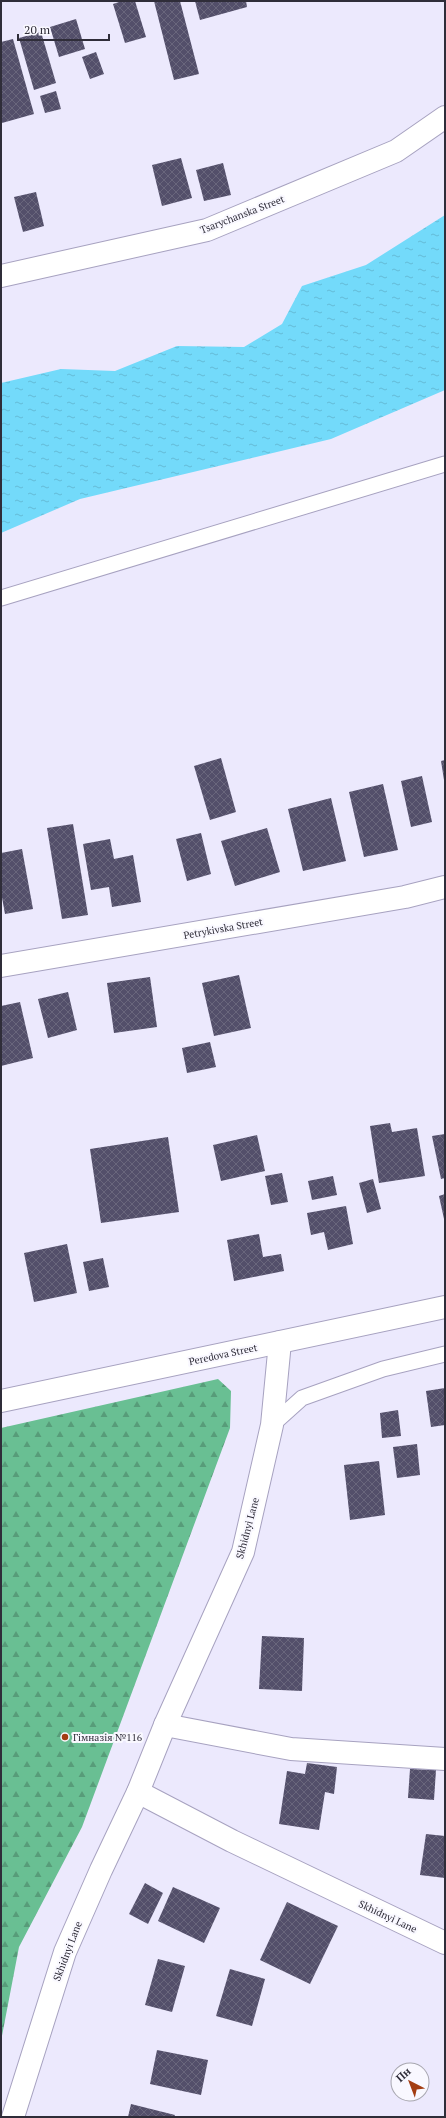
<svg xmlns="http://www.w3.org/2000/svg" width="446" height="2118" font-family="'PT Serif',serif">
	<defs>
		<pattern id="forest-firs" width="22" height="20" patternUnits="userSpaceOnUse"><rect width="22" height="20" fill="#69bf93"/><path d="M5 1l3.5 6h-7zM16 11l3.5 6h-7z" fill="#579c79"/></pattern>
		<pattern id="water-ripples" width="26" height="14" patternUnits="userSpaceOnUse"><rect width="26" height="14" fill="#73dafa"/><path d="M2 4q2-2 4 0t4 0M15 11q2-2 4 0t4 0" fill="none" stroke="#64bbd7"/></pattern>
		<pattern id="building-cross-hatch" width="8" height="8" patternUnits="userSpaceOnUse"><rect width="8" height="8" fill="#534f6a"/><path d="M0 0l8 8M0 8l8-8" fill="none" stroke="#69667c"/></pattern>
	</defs>
	<rect width="100%" height="100%" fill="#ece9fd"/>
	<polygon fill="url(#forest-firs)" points="218,1379 231,1391 230,1428 82,1827 19,1947 1,2041 1,1428"/>
	<polygon fill="url(#water-ripples)" points="445,215 445,390 331,439 80,499 1,533 1,383 61,369 115,371 177,346 244,347 282,324 302,286 366,265"/>
	<g fill="url(#building-cross-hatch)">
		<polygon points="122,1 135,1 146,37 125,43 113,4"/>
		<polygon points="154,1 180,1 199,74 174,80"/>
		<polygon points="195,1 246,1 247,7 200,20"/>
		<polygon points="76,19 85,49 59,57 50,27"/>
		<polygon points="41,32 56,83 34,90 19,38"/>
		<polygon points="13,39 34,114 2,123 1,42"/>
		<polygon points="96,52 104,74 90,79 82,57"/>
		<polygon points="56,91 61,109 45,113 40,96"/>
		<polygon points="181,158 192,198 162,206 152,165"/>
		<polygon points="223,163 231,195 204,201 196,170"/>
		<polygon points="36,192 44,226 23,232 14,197"/>
		<polygon points="221,758 236,812 210,820 194,766"/>
		<polygon points="445,760 445,779 444,780 441,761"/>
		<polygon points="422,776 432,822 411,827 401,781"/>
		<polygon points="383,784 398,850 364,857 349,792"/>
		<polygon points="331,798 346,861 303,871 288,809"/>
		<polygon points="73,824 88,915 62,919 47,828"/>
		<polygon points="267,828 280,872 235,886 221,841"/>
		<polygon points="201,833 211,874 187,881 176,839"/>
		<polygon points="110,839 114,859 133,855 141,902 112,907 109,887 91,890 83,844"/>
		<polygon points="22,849 33,909 5,914 1,892 1,853"/>
		<polygon points="239,975 251,1028 214,1036 202,983"/>
		<polygon points="150,977 157,1027 114,1033 107,983"/>
		<polygon points="68,992 77,1030 48,1038 38,999"/>
		<polygon points="20,1002 33,1058 1,1066 1,1006"/>
		<polygon points="210,1042 216,1067 187,1073 182,1048"/>
		<polygon points="390,1123 392,1132 417,1128 425,1176 379,1183 370,1126"/>
		<polygon points="445,1134 445,1178 441,1179 432,1136"/>
		<polygon points="257,1135 265,1171 221,1181 213,1145"/>
		<polygon points="168,1137 179,1212 101,1223 90,1149"/>
		<polygon points="282,1173 288,1202 271,1205 265,1176"/>
		<polygon points="333,1176 337,1195 312,1200 308,1181"/>
		<polygon points="373,1179 381,1209 367,1213 359,1183"/>
		<polygon points="445,1194 445,1219 444,1219 439,1196"/>
		<polygon points="346,1206 353,1244 328,1250 324,1232 311,1235 307,1213"/>
		<polygon points="259,1234 263,1257 281,1254 284,1271 234,1281 227,1240"/>
		<polygon points="67,1244 77,1293 34,1302 24,1253"/>
		<polygon points="103,1258 109,1287 89,1291 83,1262"/>
		<polygon points="445,1388 445,1425 431,1427 426,1391"/>
		<polygon points="398,1410 401,1436 382,1438 380,1413"/>
		<polygon points="417,1444 420,1475 397,1478 393,1447"/>
		<polygon points="379,1461 385,1515 350,1520 344,1465"/>
		<polygon points="262,1636 304,1638 302,1691 259,1689"/>
		<polygon points="307,1763 337,1767 334,1794 325,1792 319,1830 279,1824 287,1771 305,1774"/>
		<polygon points="410,1769 436,1770 434,1800 408,1798"/>
		<polygon points="426,1834 445,1836 445,1878 420,1875"/>
		<polygon points="145,1883 163,1893 148,1924 129,1914"/>
		<polygon points="173,1887 220,1908 204,1943 158,1921"/>
		<polygon points="287,1902 338,1926 310,1984 260,1960"/>
		<polygon points="158,1959 185,1966 172,2012 145,2005"/>
		<polygon points="230,1969 265,1979 252,2026 216,2016"/>
		<polygon points="157,2050 208,2060 201,2095 150,2084"/>
		<polygon points="131,2104 175,2115 174,2117 128,2117"/>
	</g>
	<g fill="none" stroke-linecap="round" stroke-linejoin="round">
		<g stroke="#a7a2c0" stroke-width="17">
			<g id="lane">
				<polyline points="1,598 445,464"/>
				<polyline points="272,1425 302,1398 383,1369 445,1354"/>
			</g>
		</g>
		<g stroke="#a7a2c0" stroke-width="24">
			<g id="street">
				<polyline points="1,276 207,230 396,151 445,117"/>
				<polyline points="1,966 405,897 445,887"/>
				<polyline points="165,1725 291,1749 445,1759"/>
				<polyline points="138,1792 232,1841 445,1943"/>
				<polyline points="13,2117 65,1952 101,1870 138,1792 165,1725 243,1552 272,1425 280,1342"/>
			</g>
		</g>
		<g stroke="#a7a2c0" stroke-width="24">
			<polyline id="secondary" points="1,1401 445,1307"/>
		</g>
		<use href="#lane" stroke="#fff" stroke-width="15"/>
		<use href="#street" stroke="#fff" stroke-width="22"/>
		<use href="#secondary" stroke="#fff" stroke-width="22"/>
	</g>
	<circle fill="#a33d12" stroke="#f9f8ff" stroke-width="1.5" cx="65" cy="1737" r="4"/>
	<g text-anchor="middle" stroke-width="4" stroke-linejoin="round" paint-order="stroke">
		<g font-size="10" fill="#2f2d39" stroke="#f9f8ff">
			<text transform="translate(242 214) rotate(-21)" y="4">Tsarychanska Street</text>
			<text transform="translate(223 928) rotate(-10)" y="4">Petrykivska Street</text>
			<text transform="translate(223 1354) rotate(-12)" y="4">Peredova Street</text>
			<text transform="translate(247 1528) rotate(-75)" y="4">Skhidnyi Lane</text>
			<text transform="translate(388 1916) rotate(25)" y="4">Skhidnyi Lane</text>
			<text transform="translate(67 1951) rotate(-69)" y="4">Skhidnyi Lane</text>
		</g>
		<g font-size="10" fill="#2f2d39" stroke="#f9f8ff" text-anchor="start">
			<text x="73" y="1741">Гімназія №116</text>
		</g>
	</g>
	<rect width="446" height="2118" fill="none" stroke="#2f2d39" stroke-width="4"/>
	<g transform="translate(410 2082) rotate(318)"><circle r="19" fill="#f9f8ff" stroke="#a8a7b0"/>
	<path d="M0-3L7 15L0 10L-7 15Z" fill="#a33d12"/>
	<text y="-6" font-size="11" font-weight="bold" text-anchor="middle" fill="#2f2d39">Пн</text>
	</g>
	<path d="M18 34v6h91v-6" fill="none" stroke="#2f2d39" stroke-width="2"/>
	<text x="24" y="34" font-size="12" fill="#2f2d39" stroke="#f9f8ff" stroke-width="3" paint-order="stroke">20 m</text>
</svg>
